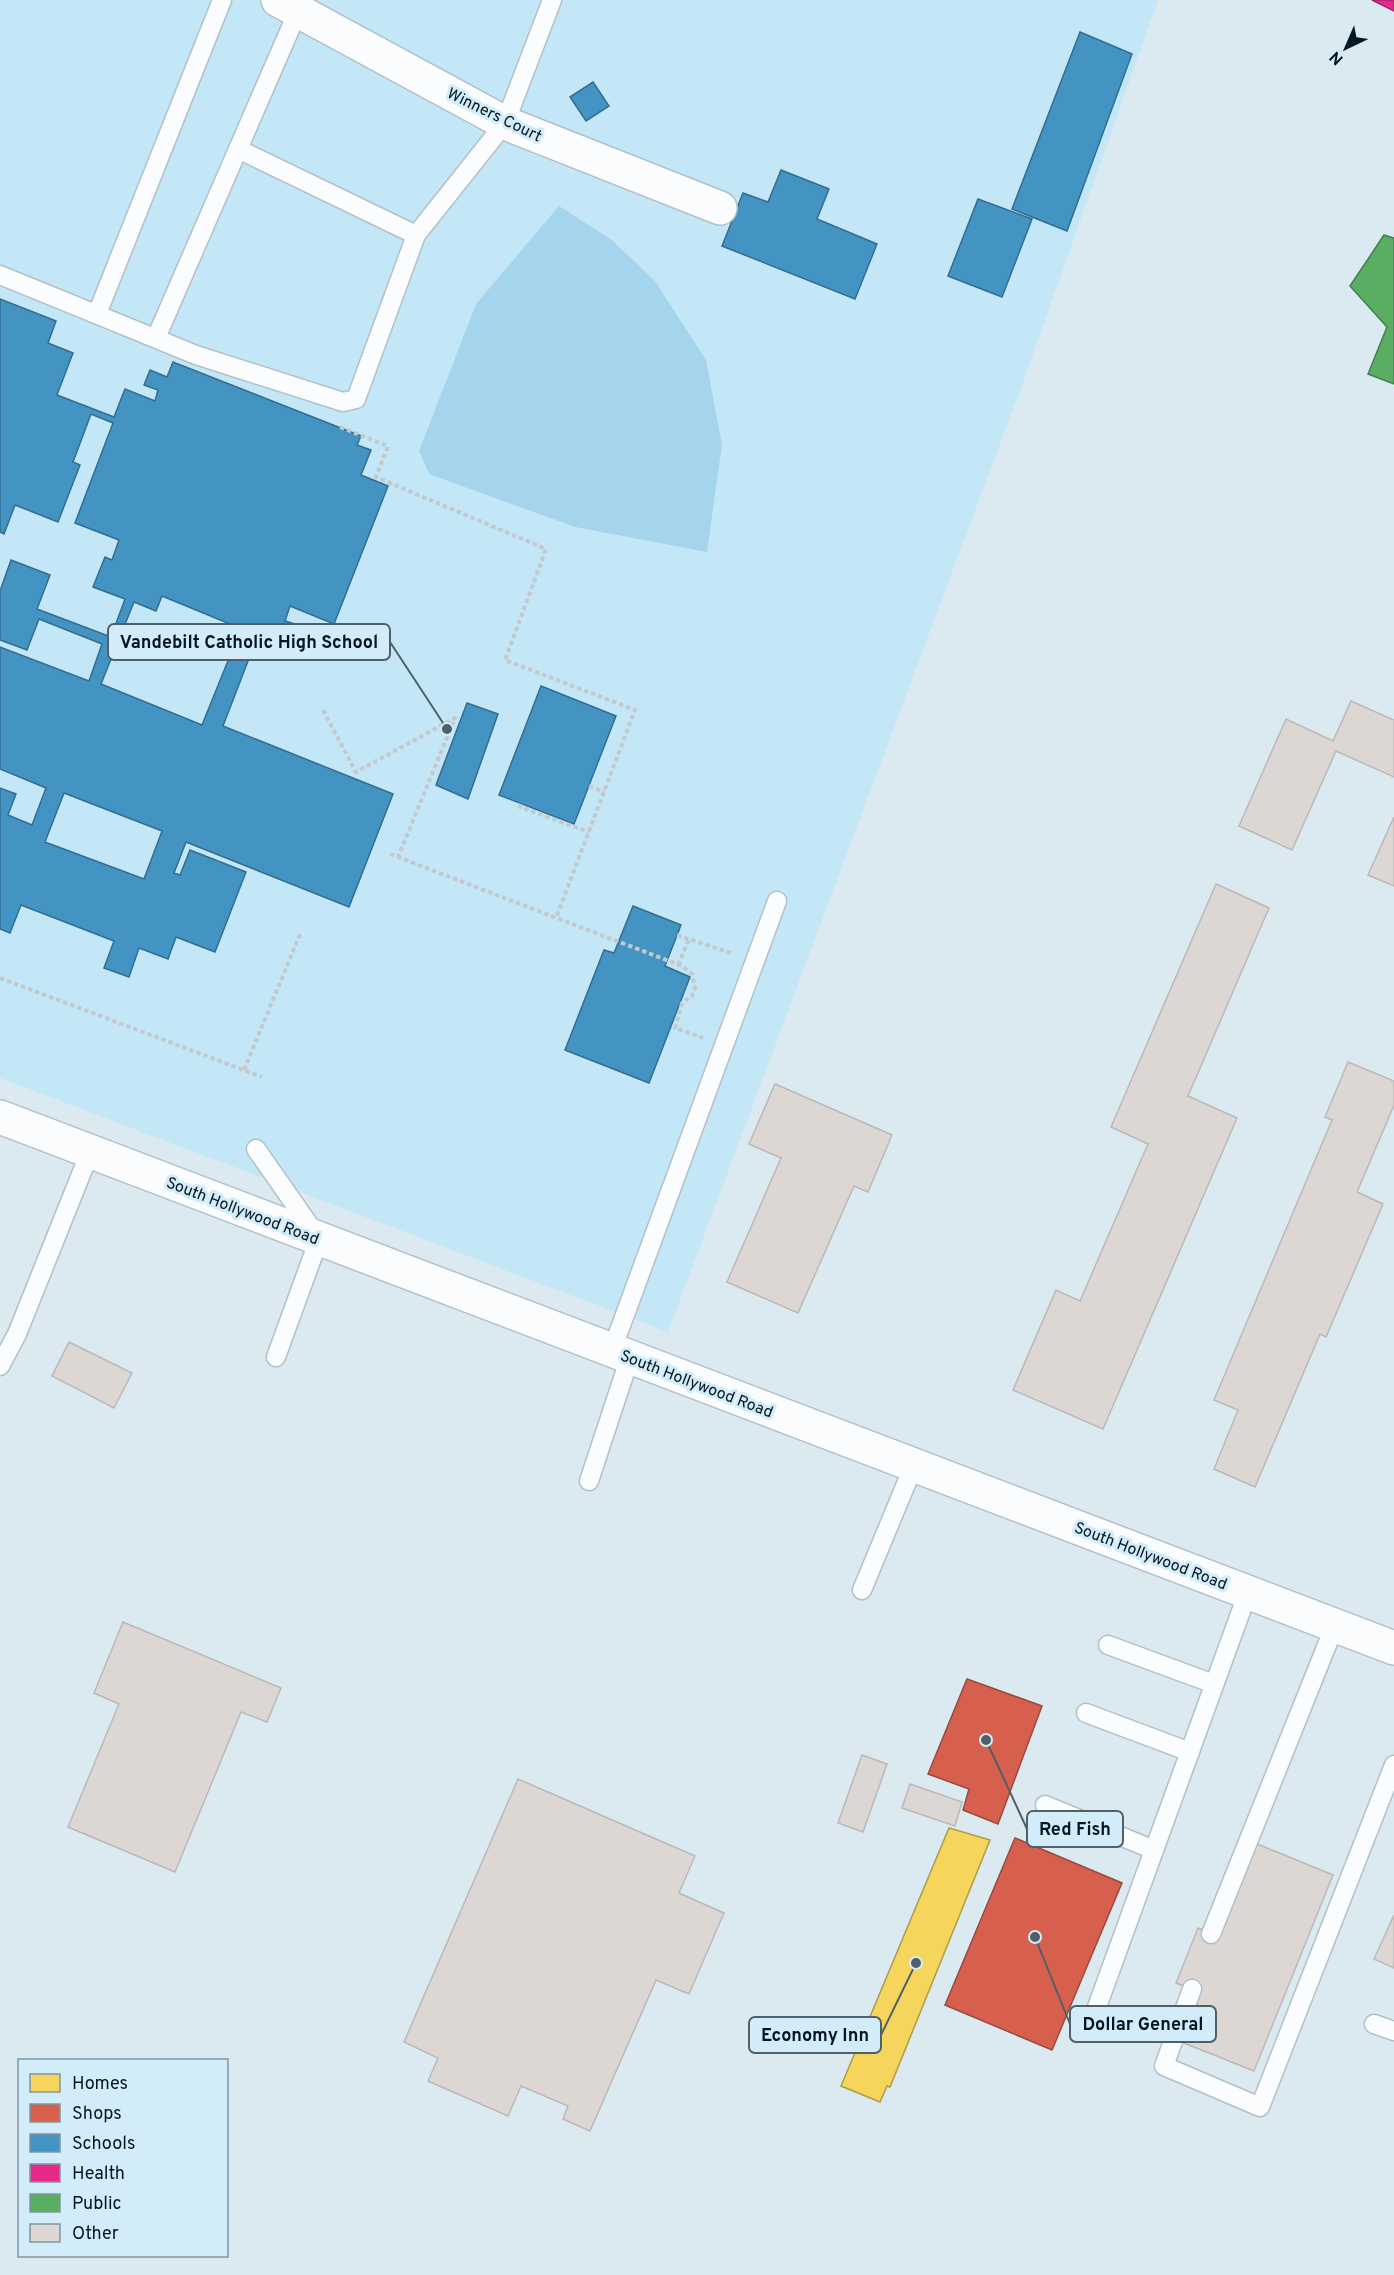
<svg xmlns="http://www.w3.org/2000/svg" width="1394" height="2275" font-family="Overpass,sans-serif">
	<rect width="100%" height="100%" fill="#dbe9f0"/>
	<polygon fill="#c4e7f8" points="0,0 1158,0 1024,380 668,1332 0,1078"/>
	<polygon fill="#a5d5ec" points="559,206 612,240 655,281 706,360 722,445 707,552 575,527 429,474 419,451 476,304"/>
	<polygon fill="#f6d55c" stroke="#ae9c49" stroke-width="1.5" points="949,1828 990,1840 890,2087 887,2086 880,2102 841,2086"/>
	<g fill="#d6604d" stroke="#984a3f" stroke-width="1.5">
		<polygon points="967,1679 1042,1706 998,1824 963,1810 969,1789 928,1774"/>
		<polygon points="1015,1838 1122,1883 1052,2050 945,2005"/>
	</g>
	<g fill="#4393c3" stroke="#316e92" stroke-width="1.5" fill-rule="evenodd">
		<polygon points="1080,32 1132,54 1067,231 1012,209"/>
		<polygon points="593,82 609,106 586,121 570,97"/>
		<polygon points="781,170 829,189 817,219 877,244 855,299 722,246 743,193 768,202"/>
		<polygon points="978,199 1032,219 1002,297 948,276"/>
		<path d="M 0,299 L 56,321 L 48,343 L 73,353 L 57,395 L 114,417 L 125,389 L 155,401 L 158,390 L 144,385 L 150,370 L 167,377 L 173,362 L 361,436 L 357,445 L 371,450 L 361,475 L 388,486 L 334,624 L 290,606 L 285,621 L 295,624 L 282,659 L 253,648 L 223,726 L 393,794 L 349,907 L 186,842 L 174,873 L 180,875 L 190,850 L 246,872 L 215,952 L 176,937 L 168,959 L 139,948 L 129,977 L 104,968 L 114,941 L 21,905 L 10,933 L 0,929 L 0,788 L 16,794 L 8,815 L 32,825 L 46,788 L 0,769 L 0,647 L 89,681 L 102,644 L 39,619 L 27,650 L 0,640 L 0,591 L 11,560 L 50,575 L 37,609 L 111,637 L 125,599 L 93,587 L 105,557 L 112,560 L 119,540 L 75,523 L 113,423 L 91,414 L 73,462 L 80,465 L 58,522 L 15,505 L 4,534 L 0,532 ZM 162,596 L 230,624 L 227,631 L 238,636 L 202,725 L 101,684 L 134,602 L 156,611 ZM 64,793 L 162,831 L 144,879 L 45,842 Z"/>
		<polygon points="541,686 616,716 574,824 499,795"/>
		<polygon points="467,703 498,714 468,799 436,785"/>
		<polygon points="633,906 681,925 665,966 690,977 649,1083 565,1050 604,950 614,953"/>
	</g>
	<polygon fill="#e7298a" stroke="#a4236a" stroke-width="1.5" points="1372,0 1394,0 1394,11"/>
	<polygon fill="#5aae61" stroke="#41804d" stroke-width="1.5" points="1384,235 1394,238 1394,384 1368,374 1387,327 1350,286"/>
	<g fill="#ddd7d3" stroke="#bab9b8" stroke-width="1.5">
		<polygon points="1351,701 1394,720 1394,777 1336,751 1292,850 1239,826 1286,719 1333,741"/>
		<polygon points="1394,817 1394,886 1368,875"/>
		<polygon points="1216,884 1269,908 1188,1096 1237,1118 1103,1429 1013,1390 1056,1290 1080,1301 1148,1144 1111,1127"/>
		<polygon points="1348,1062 1394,1081 1394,1105 1357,1192 1383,1204 1326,1337 1320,1334 1255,1487 1214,1469 1238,1410 1214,1400 1332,1120 1325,1117"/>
		<polygon points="775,1084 892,1135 868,1192 854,1186 798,1313 727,1282 781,1158 749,1144"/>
		<polygon points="69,1342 132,1373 114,1408 52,1376"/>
		<polygon points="123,1622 281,1688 267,1722 241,1712 175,1872 68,1827 119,1704 94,1693"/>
		<polygon points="862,1755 887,1764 863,1832 838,1823"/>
		<polygon points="518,1779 695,1856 679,1893 724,1913 689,1994 656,1980 590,2131 563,2119 568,2106 521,2086 508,2116 428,2081 438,2058 404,2042"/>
		<polygon points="910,1784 962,1802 955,1826 902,1808"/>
		<polygon points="1255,1843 1333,1875 1254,2071 1179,2041 1198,1992 1176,1983 1198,1928 1217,1936"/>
		<polygon points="1394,1915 1394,1968 1374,1959"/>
	</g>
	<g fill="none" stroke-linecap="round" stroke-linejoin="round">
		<g stroke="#b2c0c8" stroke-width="21">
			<g id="service">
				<polyline points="238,149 416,235"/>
				<polyline points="0,275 196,355 343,402 356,399 416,235 505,123 552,0"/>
				<polyline points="97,314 222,0"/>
				<polyline points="156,338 298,11"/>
				<polyline points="256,1149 319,1239 276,1357"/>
				<polyline points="612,1350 777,901"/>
				<polyline points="0,1366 17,1334 90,1152"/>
				<polyline points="589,1481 630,1357"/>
				<polyline points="862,1590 914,1465"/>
				<polyline points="1108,1645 1214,1684"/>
				<polyline points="1086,1713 1190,1752"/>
				<polyline points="1045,1805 1154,1850"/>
				<polyline points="1211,1934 1335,1625"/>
				<polyline points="1192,1989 1164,2066 1260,2107 1394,1765"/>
				<polyline points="1093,2018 1248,1592"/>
				<polyline points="1374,2024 1394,2031"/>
			</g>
		</g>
		<g stroke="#b2c0c8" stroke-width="36">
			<polyline id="minor" points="278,0 505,123 720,208"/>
		</g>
		<g stroke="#b2c0c8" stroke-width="36">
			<polyline id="secondary" points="0,1117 1394,1648"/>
		</g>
		<g stroke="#c3c9cc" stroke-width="4" stroke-dasharray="4.5 3" stroke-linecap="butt">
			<polyline points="340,427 388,446 376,477 546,549 505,660 635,710 556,918"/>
			<polyline points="323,710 356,772 455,718 398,857"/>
			<polyline points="589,786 604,792"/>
			<polyline points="521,804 520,807 589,832"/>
			<polyline points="390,854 682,966 692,974 695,988 692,996 682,1003 675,1028 703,1038"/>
			<polyline points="677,935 734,954"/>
			<polyline points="678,965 689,939"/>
			<polyline points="0,978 262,1077"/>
			<polyline points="244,1070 301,932"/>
		</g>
		<use href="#service" stroke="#fafcfd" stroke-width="18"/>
		<use href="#minor" stroke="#fafcfd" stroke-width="33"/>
		<use href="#secondary" stroke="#fafcfd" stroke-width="33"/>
	</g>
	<g text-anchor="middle" stroke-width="6" stroke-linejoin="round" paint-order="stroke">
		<g font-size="16" fill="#06161e" stroke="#d2ecf9">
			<text transform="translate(495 114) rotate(26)" y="6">Winners Court</text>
			<text transform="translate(243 1210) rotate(21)" y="6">South Hollywood Road</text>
			<text transform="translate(697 1383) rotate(21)" y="6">South Hollywood Road</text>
			<text transform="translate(1151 1555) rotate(21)" y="6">South Hollywood Road</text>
		</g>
	</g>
	<path fill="none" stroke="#516068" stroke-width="2" d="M447 729L390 642M986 1740L1027 1829M1035 1937L1070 2024M916 1963L881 2035"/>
	<g fill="#516068" stroke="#d2ecf9" stroke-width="2">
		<circle cx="447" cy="729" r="6"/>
		<circle cx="986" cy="1740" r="6"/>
		<circle cx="1035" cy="1937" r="6"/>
		<circle cx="916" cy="1963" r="6"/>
	</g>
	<g fill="#d2ecf9" stroke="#516068" stroke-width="2">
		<rect x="108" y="624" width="282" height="36" rx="6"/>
		<rect x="1027" y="1811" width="96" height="36" rx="6"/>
		<rect x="1070" y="2006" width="146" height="36" rx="6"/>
		<rect x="749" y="2017" width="132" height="36" rx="6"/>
	</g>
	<g font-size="18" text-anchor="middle" font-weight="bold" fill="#06161e">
		<text x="249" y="648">Vandebilt Catholic High School</text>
		<text x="1075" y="1835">Red Fish</text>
		<text x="1143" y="2030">Dollar General</text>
		<text x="815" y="2041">Economy Inn</text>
	</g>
	<rect x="18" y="2059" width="210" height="198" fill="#d2ecf9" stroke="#8096a1" stroke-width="1.5"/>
	<rect x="30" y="2074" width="30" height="18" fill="#f6d55c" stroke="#8096a1" stroke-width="1.5"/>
	<text x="72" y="2089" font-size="18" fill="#06161e">Homes</text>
	<rect x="30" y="2104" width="30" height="18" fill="#d6604d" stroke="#8096a1" stroke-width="1.5"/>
	<text x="72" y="2119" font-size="18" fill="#06161e">Shops</text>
	<rect x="30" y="2134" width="30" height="18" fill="#4393c3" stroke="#8096a1" stroke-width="1.5"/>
	<text x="72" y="2149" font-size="18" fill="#06161e">Schools</text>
	<rect x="30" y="2164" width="30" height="18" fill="#e7298a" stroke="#8096a1" stroke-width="1.5"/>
	<text x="72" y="2179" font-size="18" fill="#06161e">Health</text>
	<rect x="30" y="2194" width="30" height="18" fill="#5aae61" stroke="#8096a1" stroke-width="1.5"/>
	<text x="72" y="2209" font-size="18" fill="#06161e">Public</text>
	<rect x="30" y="2224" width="30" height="18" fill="#ddd7d3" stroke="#8096a1" stroke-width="1.5"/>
	<text x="72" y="2239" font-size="18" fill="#06161e">Other</text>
	<g transform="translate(1346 48) rotate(224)" stroke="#d2ecf9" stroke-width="4.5" paint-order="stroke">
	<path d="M0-4.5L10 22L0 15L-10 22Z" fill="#06161e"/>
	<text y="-9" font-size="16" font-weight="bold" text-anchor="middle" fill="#06161e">N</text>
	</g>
</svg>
